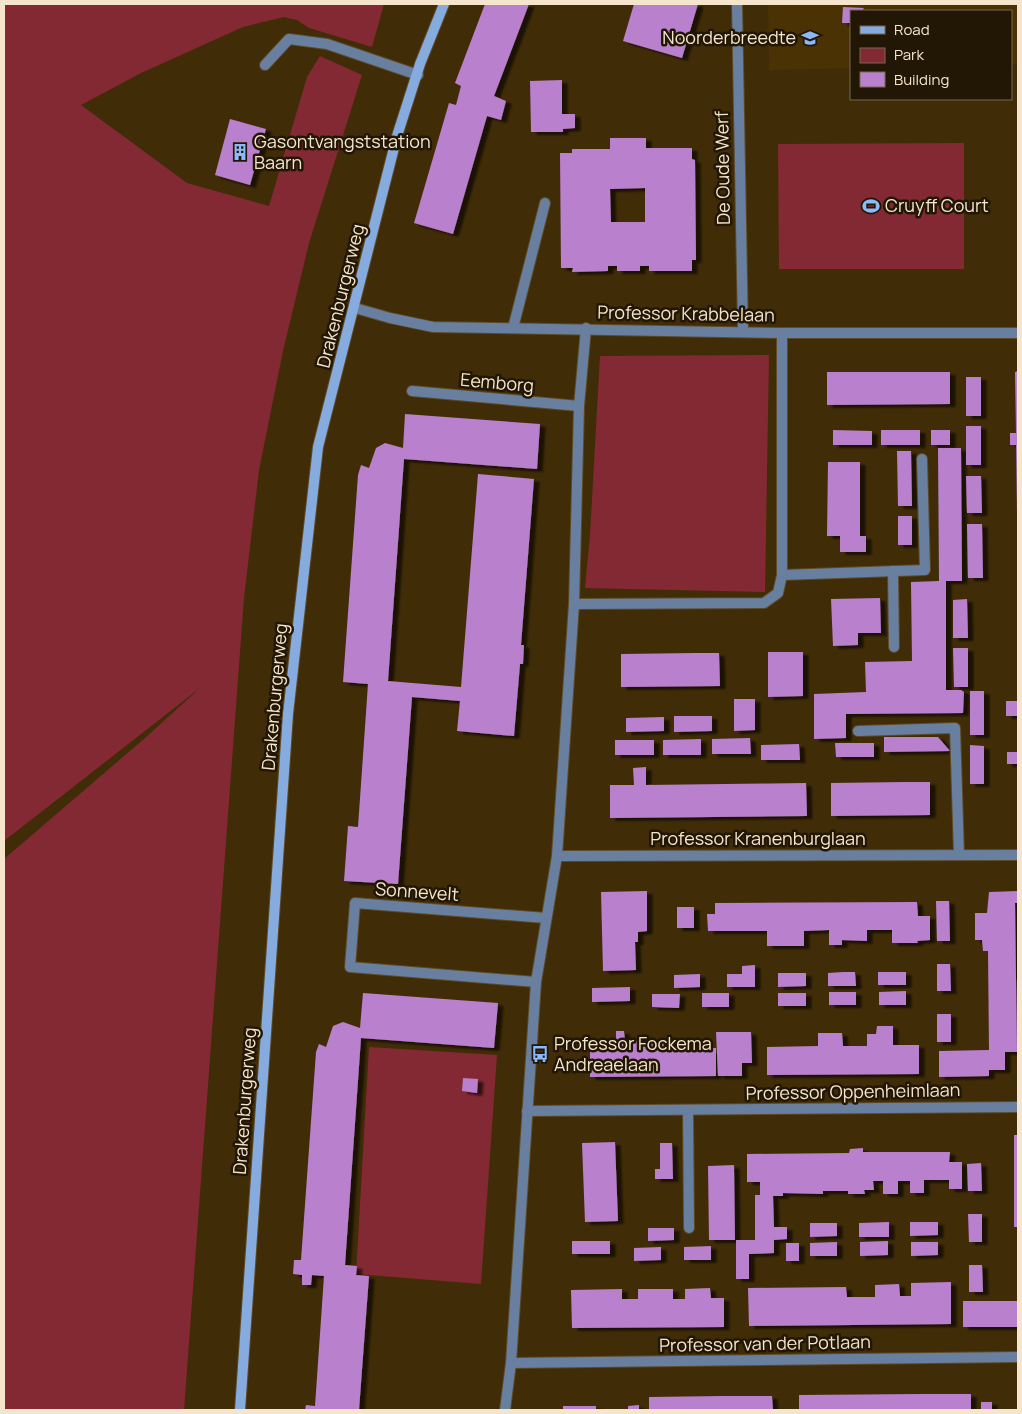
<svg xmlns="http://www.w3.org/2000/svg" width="1022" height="1414" font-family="Manrope,sans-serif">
	<defs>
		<filter id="shadow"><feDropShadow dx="5.5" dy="3" stdDeviation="1" flood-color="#0009"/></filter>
	</defs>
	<rect width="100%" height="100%" fill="#412c08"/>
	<polygon fill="#4a3205" points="768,4 1018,4 1018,64 1011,65 1011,11 851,11 851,68 769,70"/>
	<g fill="#832934">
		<polygon points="4,4 384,4 372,47 309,28 297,20 284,17 243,27 141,73 81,105 187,183 269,206 307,77 320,56 362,75 309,243 283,351 259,470 244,598 184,1410 4,1410 4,859 145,738 200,688 4,841"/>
		<polygon points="964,143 964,269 779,269 778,144"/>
		<polygon points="769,355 765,592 585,588 590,535 600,356"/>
		<polygon points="369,1047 497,1055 481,1284 356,1274"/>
	</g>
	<g fill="#b980cd" fill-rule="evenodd" filter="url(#shadow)">
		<polygon points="485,4 529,4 494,96 506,101 501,120 487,116 453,234 414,223 449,103 456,105 461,86 455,83"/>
		<polygon points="634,4 698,4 682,58 623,41"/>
		<polygon points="843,7 864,8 862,11 851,11 851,23 842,23"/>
		<polygon points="562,80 562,114 575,114 575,128 563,129 563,132 531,132 530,81"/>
		<polygon points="230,119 266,129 250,185 215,175"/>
		<path d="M 610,138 L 646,138 L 646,148 L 692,148 L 692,159 L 695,160 L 696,260 L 692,260 L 692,271 L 649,271 L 649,266 L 640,266 L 640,271 L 617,271 L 617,266 L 608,266 L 608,271 L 572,272 L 573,268 L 561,268 L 560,153 L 572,153 L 572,149 L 610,149 ZM 645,188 L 645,222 L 611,222 L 610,189 Z"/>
		<polygon points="1018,371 1018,513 1017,513 1016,445 1010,445 1010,433 1016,433 1015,372"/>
		<polygon points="827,372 950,372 950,404 827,405"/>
		<rect x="966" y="377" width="15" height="39"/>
		<polygon points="405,414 540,424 537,469 404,459 388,681 461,687 478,474 534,479 521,645 524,645 523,664 520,664 514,736 457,731 460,701 412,697 398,884 344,881 348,826 358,827 368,684 343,682 358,475 361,465 369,468 376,448 385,443 403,448"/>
		<rect x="966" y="426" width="15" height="39"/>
		<polygon points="833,430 872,431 872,445 833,445"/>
		<rect x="881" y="430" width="39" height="15"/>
		<rect x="931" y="430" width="19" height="15"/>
		<polygon points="938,448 961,448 962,581 946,581 946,690 961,690 964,692 963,713 846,714 846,738 814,739 814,694 866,692 865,662 912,661 911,582 939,581"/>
		<polygon points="897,451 911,451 912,506 898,506"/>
		<polygon points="828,462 860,462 860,536 866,536 866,552 840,552 840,536 827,536"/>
		<polygon points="966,476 981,476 982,513 967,513"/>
		<rect x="898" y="516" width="14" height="29"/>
		<polygon points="967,524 982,524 983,578 968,578"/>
		<polygon points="880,598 881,633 858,633 858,645 833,646 831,599"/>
		<polygon points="967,599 968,638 953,638 953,600"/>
		<polygon points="953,648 968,648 968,687 954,687"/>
		<polygon points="768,652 803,652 803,696 768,697"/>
		<polygon points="695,653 719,653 720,686 621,687 621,654"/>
		<rect x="970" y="691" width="14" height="44"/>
		<polygon points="734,699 755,699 755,730 734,731"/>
		<rect x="1006" y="701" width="12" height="15"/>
		<polygon points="674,716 712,716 712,731 674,732"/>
		<polygon points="664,717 664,731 626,732 626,718"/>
		<polygon points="884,737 938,737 950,751 884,752"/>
		<polygon points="750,738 751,754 712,754 712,739"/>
		<polygon points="701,739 701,755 663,755 663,740"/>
		<rect x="615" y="740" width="39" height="15"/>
		<polygon points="835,743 874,743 874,757 836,757"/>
		<polygon points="799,744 800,760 761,760 761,745"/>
		<polygon points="970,745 984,746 984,784 970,784"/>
		<rect x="1007" y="752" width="11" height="12"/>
		<polygon points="646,767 646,785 806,783 807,816 610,818 610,785 634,785 633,768"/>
		<polygon points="905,782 930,782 930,815 831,816 831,783"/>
		<polygon points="647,891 647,931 638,932 638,942 635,942 636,970 603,971 601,892"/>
		<polygon points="1018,891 1018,903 1015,903 1017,1052 1005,1052 1005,1070 989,1070 989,1076 939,1077 939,1051 989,1050 988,951 983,951 982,940 975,940 975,913 987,913 989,892"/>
		<polygon points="936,901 949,901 950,941 937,941"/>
		<polygon points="917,902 918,916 930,916 930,940 917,941 918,943 892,943 892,930 867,930 867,941 842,940 842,945 829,945 829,930 804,931 804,946 767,946 767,931 708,931 707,914 715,914 715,903"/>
		<rect x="677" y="907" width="17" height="21"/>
		<polygon points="937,964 950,964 951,991 937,991"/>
		<polygon points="755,965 755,987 727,987 727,974 742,974 742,966"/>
		<polygon points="843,972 855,972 856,986 828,986 828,973"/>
		<rect x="878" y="972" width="28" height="13"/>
		<polygon points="778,973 806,973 806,986 778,987"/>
		<polygon points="700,974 700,987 674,988 674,975"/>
		<polygon points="630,987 630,1001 592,1002 592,988"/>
		<polygon points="906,991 906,1005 879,1005 879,992"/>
		<rect x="829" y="992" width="27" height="13"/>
		<polygon points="363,993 498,1003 494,1048 361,1038 345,1265 357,1266 356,1275 369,1276 359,1410 305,1410 306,1405 315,1406 324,1276 312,1275 311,1285 302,1285 302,1275 293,1274 294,1260 301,1260 316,1052 319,1044 326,1047 333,1026 343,1022 360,1028"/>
		<rect x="702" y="993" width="27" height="14"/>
		<rect x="778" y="993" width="28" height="13"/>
		<polygon points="652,994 680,994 679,1008 652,1007"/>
		<rect x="937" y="1014" width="14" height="28"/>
		<polygon points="877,1026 893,1026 893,1045 919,1045 919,1074 767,1075 767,1047 818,1046 818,1033 842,1033 843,1046 867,1046 867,1034 876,1034"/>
		<polygon points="616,1031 624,1031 625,1041 666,1040 666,1048 716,1048 716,1076 590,1077 590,1049 616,1049"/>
		<polygon points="716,1032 751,1032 752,1063 742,1063 742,1076 718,1076"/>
		<polygon points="463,1078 478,1079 477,1093 462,1091"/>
		<rect x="1014" y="1135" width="4" height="92"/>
		<polygon points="615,1142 618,1221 585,1222 582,1143"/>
		<polygon points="660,1143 672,1143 673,1179 655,1179 655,1169 660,1169"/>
		<polygon points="863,1148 863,1152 950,1152 949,1162 962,1162 962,1189 949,1189 949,1180 924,1180 924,1193 910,1193 910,1181 898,1181 898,1194 883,1194 883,1181 873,1181 874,1190 864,1190 865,1194 848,1194 848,1191 823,1191 823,1194 783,1193 783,1196 773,1196 774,1227 787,1227 787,1239 774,1240 774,1253 749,1254 749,1279 736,1279 736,1240 755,1240 755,1195 760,1195 760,1182 747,1182 747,1154 849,1153 850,1149"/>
		<polygon points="981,1163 982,1191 968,1191 967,1164"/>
		<polygon points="734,1165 735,1240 709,1240 708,1166"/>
		<polygon points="968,1214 982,1214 982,1242 969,1242"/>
		<polygon points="889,1222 889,1237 859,1237 859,1223"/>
		<polygon points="910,1222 938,1222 938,1235 910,1236"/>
		<polygon points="810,1223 837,1223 837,1236 810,1237"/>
		<polygon points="648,1228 674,1228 674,1240 648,1241"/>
		<rect x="572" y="1241" width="38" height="13"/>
		<polygon points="888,1241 888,1255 860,1256 860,1242"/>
		<polygon points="837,1242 837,1256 810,1256 810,1243"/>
		<polygon points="911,1242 938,1242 938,1255 911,1256"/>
		<rect x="786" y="1243" width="13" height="18"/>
		<polygon points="711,1246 711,1260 684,1260 684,1247"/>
		<polygon points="661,1247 661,1260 634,1261 634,1248"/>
		<polygon points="969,1265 982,1265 983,1292 969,1292"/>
		<polygon points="951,1282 951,1324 749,1326 748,1288 846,1287 847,1297 875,1297 875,1285 899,1284 900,1296 911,1296 911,1283"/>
		<polygon points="710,1288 711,1298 724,1298 724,1327 572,1328 571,1290 622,1289 622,1299 638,1299 638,1289 673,1289 673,1299 685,1299 685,1289"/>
		<rect x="963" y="1301" width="55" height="26"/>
		<polygon points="921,1394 971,1394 971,1410 799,1410 799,1395"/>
		<polygon points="722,1396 772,1396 773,1410 649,1410 649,1397"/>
		<rect x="981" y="1402" width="11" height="8"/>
		<polygon points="639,1405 639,1410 628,1410 628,1406"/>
		<rect x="563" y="1406" width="33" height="4"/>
	</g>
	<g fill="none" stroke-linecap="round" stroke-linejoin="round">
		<g stroke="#5e4a28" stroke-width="12">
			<g id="service">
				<polyline points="265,65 289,39 327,44 418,75"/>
				<polyline points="513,328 545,203"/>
				<polyline points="893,571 894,647"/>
				<polyline points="782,575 925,570 922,459"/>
				<polyline points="858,731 955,728 959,855"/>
				<polyline points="688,1110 689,1228"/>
			</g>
		</g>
		<g stroke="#5e4a28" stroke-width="12">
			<g id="minor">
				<polyline points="737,4 743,332"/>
				<polyline points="355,308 390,318 433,327 782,333 1018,333"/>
				<polyline points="412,391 579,406"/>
				<polyline points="574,604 764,603 778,593 782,575 782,333"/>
				<polyline points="557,856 1018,855"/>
				<polyline points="536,982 350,967 355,903 546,918"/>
				<polyline points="527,1111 1018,1107"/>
				<polyline points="511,1363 1018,1357"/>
				<polyline points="505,1410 511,1363 536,982 557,856 574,604 579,406 586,328"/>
			</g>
		</g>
		<g stroke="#5e4a28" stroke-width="12">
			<polyline id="secondary" points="240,1410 288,714 318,447 397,136 420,64 444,4"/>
		</g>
		<use href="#service" stroke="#687f9f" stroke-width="10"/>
		<use href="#minor" stroke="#687f9f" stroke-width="10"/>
		<use href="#secondary" stroke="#86abdf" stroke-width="10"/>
	</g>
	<defs>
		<g id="school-bare" transform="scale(1.35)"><path d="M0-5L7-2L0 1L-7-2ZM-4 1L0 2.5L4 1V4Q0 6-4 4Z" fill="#8bbafc" stroke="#221604" stroke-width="2.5" paint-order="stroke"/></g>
		<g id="building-bare" transform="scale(1.35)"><path d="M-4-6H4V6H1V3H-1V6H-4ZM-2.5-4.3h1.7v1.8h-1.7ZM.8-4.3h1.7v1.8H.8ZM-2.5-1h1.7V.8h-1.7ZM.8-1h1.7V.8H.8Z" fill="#8bbafc" stroke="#221604" stroke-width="2.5" paint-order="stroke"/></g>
		<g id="stadium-bare" transform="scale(1.35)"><path d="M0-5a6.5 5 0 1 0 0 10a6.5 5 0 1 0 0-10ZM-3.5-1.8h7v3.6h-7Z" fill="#8bbafc" stroke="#221604" stroke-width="2.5" paint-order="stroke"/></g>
		<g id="bus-bare" transform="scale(1.35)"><path d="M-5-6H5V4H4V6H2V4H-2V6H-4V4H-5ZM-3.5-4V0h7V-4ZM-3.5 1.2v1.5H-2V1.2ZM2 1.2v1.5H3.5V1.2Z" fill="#8bbafc" stroke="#221604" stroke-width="2.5" paint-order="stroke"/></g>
	</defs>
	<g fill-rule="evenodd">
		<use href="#school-bare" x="810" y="38"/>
		<use href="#building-bare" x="240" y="152"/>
		<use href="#stadium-bare" x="871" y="206"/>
		<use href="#bus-bare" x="540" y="1054"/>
	</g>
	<g text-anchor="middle" stroke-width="5" stroke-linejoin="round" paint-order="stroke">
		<g font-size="18" fill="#f5e5cd" stroke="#221604" text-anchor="start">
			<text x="796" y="44" text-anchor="end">Noorderbreedte</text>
			<text x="254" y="148">Gasontvangststation<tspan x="254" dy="21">Baarn</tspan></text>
			<text x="885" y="212">Cruyff Court</text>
			<text x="554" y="1050">Professor Fockema<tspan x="554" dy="21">Andreaelaan</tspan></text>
		</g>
		<g font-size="18" fill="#f5e5cd" stroke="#221604">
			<text transform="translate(723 168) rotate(-91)" y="6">De Oude Werf</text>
			<text transform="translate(341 296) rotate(-76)" y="6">Drakenburgerweg</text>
			<text transform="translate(686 314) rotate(1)" y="6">Professor Krabbelaan</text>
			<text transform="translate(497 383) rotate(5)" y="6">Eemborg</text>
			<text transform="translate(275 697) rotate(-85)" y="6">Drakenburgerweg</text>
			<text x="758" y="845">Professor Kranenburglaan</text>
			<text transform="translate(417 892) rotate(4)" y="6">Sonnevelt</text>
			<text transform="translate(853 1092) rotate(-1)" y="6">Professor Oppenheimlaan</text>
			<text transform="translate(245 1101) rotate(-86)" y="6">Drakenburgerweg</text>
			<text transform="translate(765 1344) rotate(-1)" y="6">Professor van der Potlaan</text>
		</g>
	</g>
	<rect width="1022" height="1414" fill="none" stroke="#f5e5cd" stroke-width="10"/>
	<rect x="850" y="10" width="162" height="90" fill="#221604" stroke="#766954"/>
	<rect x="860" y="26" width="25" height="8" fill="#86abdf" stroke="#766954"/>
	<text x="894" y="35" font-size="15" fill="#f5e5cd">Road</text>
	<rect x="860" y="48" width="25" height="15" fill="#832934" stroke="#766954"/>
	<text x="894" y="60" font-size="15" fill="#f5e5cd">Park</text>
	<rect x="860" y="72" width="25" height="15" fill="#b980cd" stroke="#766954"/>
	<text x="894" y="85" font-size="15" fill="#f5e5cd">Building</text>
</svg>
